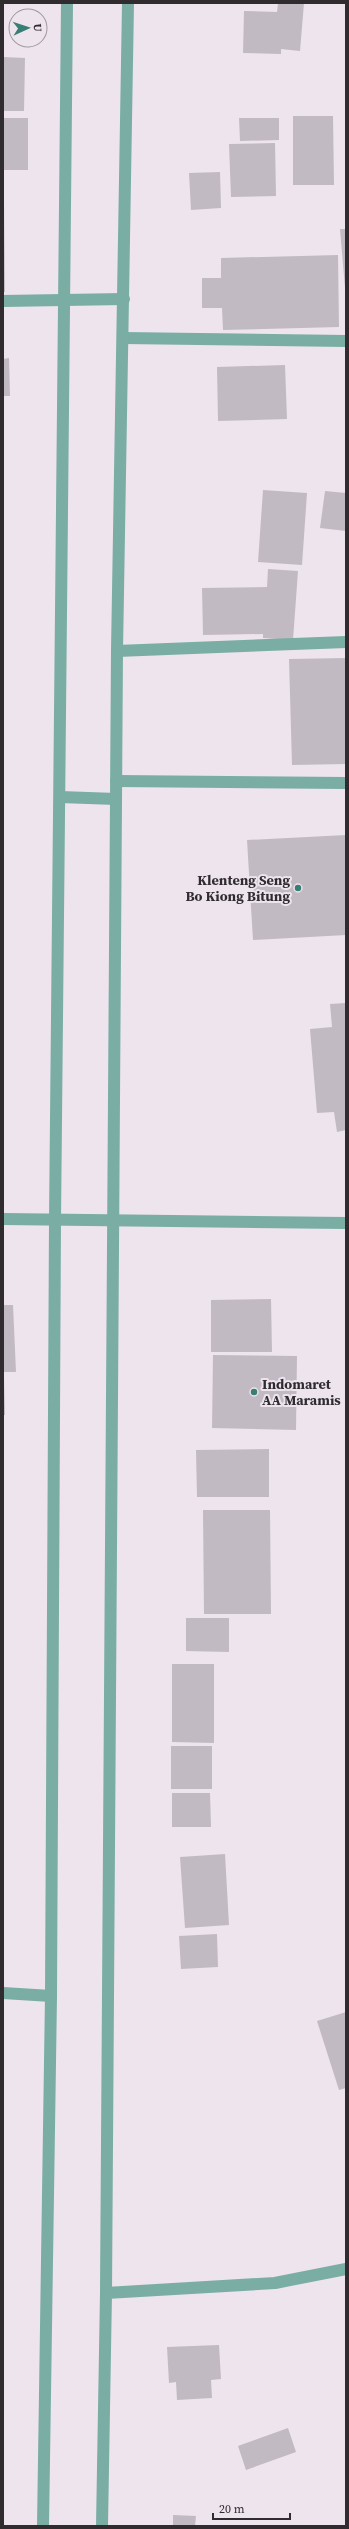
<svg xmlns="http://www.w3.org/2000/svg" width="349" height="2529" font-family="'Source Serif 4',serif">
	<rect width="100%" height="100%" fill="#ede4ed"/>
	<g fill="#c2bac2">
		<polygon points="278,3 304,3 300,51 281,49 281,54 243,53 244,11 277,12"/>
		<polygon points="3,57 25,58 24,111 3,111"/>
		<polygon points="293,116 333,116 334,185 293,185"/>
		<rect x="3" y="118" width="25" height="52"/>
		<polygon points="239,118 279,118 279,140 240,141"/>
		<polygon points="275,143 276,196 231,197 229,144"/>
		<polygon points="220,172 221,208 191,210 189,173"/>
		<polygon points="3,200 4,200 5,292 3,292"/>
		<polygon points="340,229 346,229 346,288 345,288"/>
		<polygon points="338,255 339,327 223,330 222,308 202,308 202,278 221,278 221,258"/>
		<polygon points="9,358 10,396 3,396 3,359"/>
		<polygon points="285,365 287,419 218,421 217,367"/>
		<polygon points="263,490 307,493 302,565 258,562"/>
		<polygon points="325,491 346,493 346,531 320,528"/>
		<polygon points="268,569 298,571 293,640 263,638 263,634 203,635 202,588 267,587"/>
		<polygon points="346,658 346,764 292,765 289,659"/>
		<polygon points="346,835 346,935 253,940 247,840"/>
		<polygon points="346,1003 346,1130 337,1132 334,1112 317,1113 310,1029 332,1027 330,1004"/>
		<polygon points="271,1299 272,1352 211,1352 211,1300"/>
		<polygon points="3,1305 13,1305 16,1372 3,1372"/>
		<polygon points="213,1355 297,1356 296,1430 212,1428"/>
		<polygon points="3,1378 4,1378 5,1415 3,1415"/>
		<polygon points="269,1449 269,1497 197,1497 196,1450"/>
		<polygon points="203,1510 270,1510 271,1614 204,1614"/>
		<polygon points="186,1618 229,1618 229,1652 186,1651"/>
		<polygon points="172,1664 214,1664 214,1743 172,1742"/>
		<rect x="171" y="1746" width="41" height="43"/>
		<polygon points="172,1793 210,1793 211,1827 172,1827"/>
		<polygon points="225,1854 229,1925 185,1928 180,1857"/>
		<polygon points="217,1934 218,1967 181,1969 179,1936"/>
		<polygon points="346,2012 346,2088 339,2090 317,2021"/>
		<polygon points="219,2345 221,2379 211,2380 212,2398 177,2400 176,2382 169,2383 167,2347"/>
		<polygon points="288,2428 296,2452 246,2470 238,2446"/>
		<polygon points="173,2515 196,2516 195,2526 173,2526"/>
	</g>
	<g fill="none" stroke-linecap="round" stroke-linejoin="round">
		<g stroke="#7aada4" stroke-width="12">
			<polyline points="3,301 124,299"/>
			<polyline points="123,338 346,341"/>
			<polyline points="117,651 346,642"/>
			<polyline points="116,781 346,783"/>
			<polyline points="60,797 116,799"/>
			<polyline points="3,1219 346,1223"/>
			<polyline points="3,1993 51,1996"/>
			<polyline points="106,2293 275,2283 346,2269"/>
			<polyline points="43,2526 51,1996 55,1221 67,3"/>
			<polyline points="102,2526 106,2293 117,651 128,3"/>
		</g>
	</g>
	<g fill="#397e74" stroke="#ede4ed" stroke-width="1.5">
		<circle cx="298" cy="888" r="4"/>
		<circle cx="254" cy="1392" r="4"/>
	</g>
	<g text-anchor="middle" stroke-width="4" stroke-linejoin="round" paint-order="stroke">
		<g font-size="14" font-weight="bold" fill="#2f2b2f" stroke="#ede4ed" text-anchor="end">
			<text x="290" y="885">Klenteng Seng<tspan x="290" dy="16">Bo Kiong Bitung</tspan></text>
			<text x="262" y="1389" text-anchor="start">Indomaret<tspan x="262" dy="16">AA Maramis</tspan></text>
		</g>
	</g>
	<rect width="349" height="2529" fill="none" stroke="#2f2b2f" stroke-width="8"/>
	<g transform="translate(28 28) rotate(87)"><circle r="19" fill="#ede4ed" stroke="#a19aa1"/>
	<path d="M0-3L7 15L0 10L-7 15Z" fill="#397e74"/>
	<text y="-6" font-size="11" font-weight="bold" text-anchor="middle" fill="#2f2b2f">U</text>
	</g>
	<path d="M213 2513v6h77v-6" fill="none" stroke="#2f2b2f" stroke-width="2"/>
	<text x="219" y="2513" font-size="12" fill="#2f2b2f" stroke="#ede4ed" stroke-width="3" paint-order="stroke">20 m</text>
</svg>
